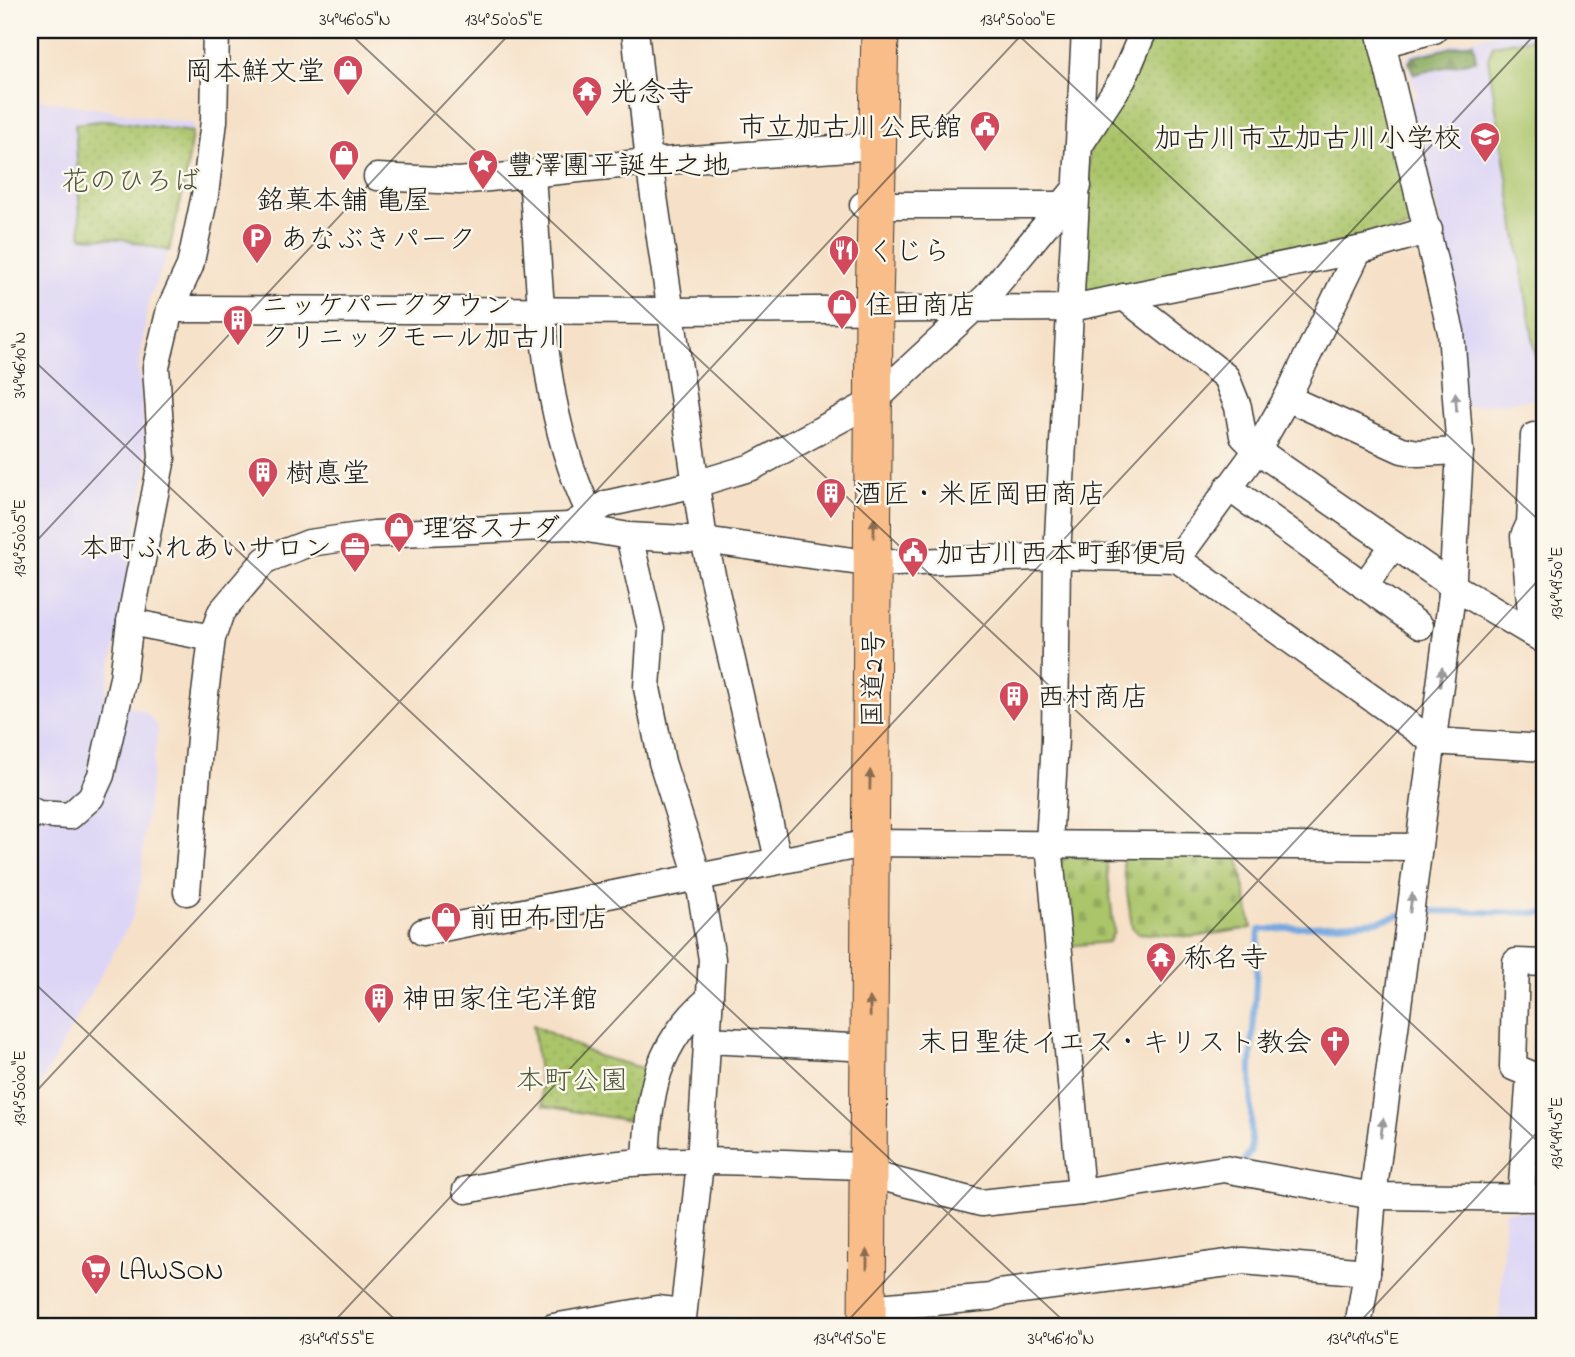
<svg xmlns="http://www.w3.org/2000/svg" width="1575" height="1357" font-family="'Indie Flower','Klee One',sans-serif">
	<defs>
		<pattern id="forest-firs" width="22" height="20" patternUnits="userSpaceOnUse" patternTransform="scale(1.75)"><rect width="22" height="20" fill="#88aa5f"/><path d="M5 1l3.5 6h-7zM16 11l3.5 6h-7z" fill="#6e8a4e"/></pattern>
		<pattern id="cemetery-stones" width="16" height="16" patternUnits="userSpaceOnUse" patternTransform="scale(1.75)"><rect width="16" height="16" fill="#abc56b"/><path d="M2 7V4a2 2 0 0 1 4 0v3zM10 15v-3a2 2 0 0 1 4 0v3z" fill="#93a95c"/></pattern>
		<pattern id="park-dots" width="8" height="8" patternUnits="userSpaceOnUse" patternTransform="scale(1.75)"><rect width="8" height="8" fill="#abc56b"/><path d="M2 2h.1M6 6h.1" fill="none" stroke="#93a95c" stroke-width="1.8" stroke-linecap="round"/></pattern>
	</defs>
	<rect width="100%" height="100%" fill="#fbf7ec"/>
	<filter id="ink" filterUnits="userSpaceOnUse"><feTurbulence type="fractalNoise" baseFrequency=".0143" numOctaves="2"/><feDisplacementMap in="SourceGraphic" scale="14" xChannelSelector="R" yChannelSelector="G"/><feConvolveMatrix kernelMatrix="1 2 1 2 8 2 1 2 1" color-interpolation-filters="sRGB"/></filter>
	<filter id="wash" filterUnits="userSpaceOnUse"><feTurbulence type="fractalNoise" baseFrequency=".00686" numOctaves="4" result="noise"/><feDisplacementMap in="SourceGraphic" scale="28" xChannelSelector="R" yChannelSelector="G"/><feGaussianBlur stdDeviation="1.57" result="paint"/><feColorMatrix in="noise" values="0 0 0 0 0 0 0 0 0 0 0 0 0 0 0 0 0 1.4 0 .05"/><feComposite in="paint" operator="in"/></filter>
	<g filter="url(#wash)">
		<rect width="100%" height="100%" fill="#f6e1c8"/>
		<g fill="#ddd5f6">
			<polygon points="1509,30 1545,30 1545,398 1463,407 1455,302 1441,227 1409,102 1417,94 1406,58 1411,54"/>
			<polygon points="30,98 194,124 186,178 169,251 148,302 139,370 147,470 106,696 147,713 158,728 143,842 142,878 132,919 30,1103"/>
			<polygon points="1505,1211 1545,1212 1545,1327 1499,1327"/>
		</g>
		<polygon fill="url(#forest-firs)" stroke="#52633e" stroke-width="2" points="1473,42 1476,60 1414,74 1409,62 1413,57"/>
		<g fill="url(#cemetery-stones)" stroke="#647044" stroke-width="2">
			<polygon points="1235,854 1239,859 1252,928 1194,937 1138,933 1132,928 1122,856"/>
			<polygon points="1067,857 1106,857 1114,931 1109,942 1068,946 1060,863"/>
		</g>
		<g fill="url(#park-dots)" stroke="#647044" stroke-width="2">
			<polygon points="1152,30 1370,30 1418,217 1412,227 1092,300 1080,290 1090,148"/>
			<polygon points="107,120 192,132 186,178 169,251 122,239 81,237 75,124"/>
			<polygon points="533,1025 598,1056 650,1070 642,1123 543,1106"/>
		</g>
		<polygon fill="#abc56b" stroke="#647044" stroke-width="2" points="1545,36 1545,365 1536,358 1488,59 1493,45"/>
		<g fill="none" stroke-linecap="round" stroke-linejoin="round">
			<g stroke="#75a7e0" stroke-width="6">
				<polyline points="1420,911 1545,913"/>
				<polyline points="1244,1161 1251,1150 1251,1065 1259,930 1378,921 1400,915"/>
				<polyline points="691,1322 698,1320 779,1327"/>
			</g>
		</g>
	</g>
	<g filter="url(#ink)">
		<g fill="none" stroke-linecap="round" stroke-linejoin="round">
			<g stroke="#3d3a36" stroke-width="29">
				<g id="minor">
					<polyline points="635,30 649,162 704,540 778,859"/>
					<polyline points="1382,44 1434,30"/>
					<polyline points="1079,146 1123,79 1144,30"/>
					<path d="M 532,176 C 541,289 539,410 590,513"/>
					<polyline points="377,177 459,181 649,162 877,146"/>
					<polyline points="863,205 1062,205"/>
					<polyline points="1124,297 1226,377 1238,407 1243,436 1257,450 1453,586 1545,641"/>
					<polyline points="170,309 672,311 1071,308 1368,248 1429,230"/>
					<polyline points="1287,398 1402,450 1418,453 1460,451"/>
					<polyline points="1228,487 1420,626"/>
					<polyline points="570,526 606,504 696,484 752,467 874,401 987,296 1078,186"/>
					<polyline points="629,536 651,629 647,688 662,762 698,876 712,959 700,1163 682,1327"/>
					<polyline points="1177,559 1257,450 1287,398 1359,250"/>
					<polyline points="1364,586 1394,545"/>
					<polyline points="130,622 212,638"/>
					<polyline points="1533,634 1524,536 1530,523 1534,436 1545,436"/>
					<polyline points="30,810 38,814 70,816 91,797 101,775 123,678 130,622 162,458 156,367 170,309 190,266 205,195 214,121 216,30"/>
					<polyline points="187,892 201,726 212,638 221,612 265,560 309,543 374,534 570,526 629,536 704,540 874,564 1057,556 1177,559 1432,741 1545,748"/>
					<polyline points="423,932 869,843 1418,847"/>
					<polyline points="707,1040 871,1048"/>
					<path d="M 646,1162 C 649,1093 655,1045 710,998"/>
					<path d="M 466,1190 C 526,1178 586,1165 646,1162 C 719,1159 793,1164 866,1166 L 877,1176 L 981,1203 L 1081,1192 L 1224,1169 L 1373,1196 L 1545,1198"/>
					<polyline points="1081,1192 1049,844 1055,740 1057,556 1085,30"/>
					<polyline points="1521,1198 1530,1074 1513,1067 1516,962 1545,963"/>
					<polyline points="867,1308 991,1297 1000,1293 1243,1261 1367,1272"/>
					<polyline points="553,1327 657,1309 682,1312"/>
					<polyline points="1358,1327 1367,1272 1373,1196 1452,594 1460,451 1451,332 1379,30"/>
				</g>
			</g>
			<g stroke="#3d3a36" stroke-width="39">
				<polyline id="highway" points="867,1327 874,308 880,30"/>
			</g>
			<use href="#minor" stroke="#fff" stroke-width="26"/>
			<use href="#highway" stroke="#f8bd89" stroke-width="37"/>
		</g>
		<defs><path id="oneway-solid" d="M-6-.8H1V-3.2L6.5 0L1 3.2V.8H-6Z" transform="scale(1.75)"/></defs>
		<g fill="#999">
			<use href="#oneway-solid" transform="translate(1456 402) rotate(-94)"/>
			<use href="#oneway-solid" transform="translate(1441 677) rotate(-83)"/>
			<use href="#oneway-solid" transform="translate(1411 903) rotate(-83)"/>
			<use href="#oneway-solid" transform="translate(1382 1128) rotate(-83)"/>
		</g>
		<g fill="#8a6c52">
			<use href="#oneway-solid" transform="translate(874 528) rotate(-90)"/>
			<use href="#oneway-solid" transform="translate(870 780) rotate(-89)"/>
			<use href="#oneway-solid" transform="translate(870 1007) rotate(-91)"/>
			<use href="#oneway-solid" transform="translate(867 1259) rotate(-90)"/>
		</g>
	</g>
	<path fill="none" stroke="#1c1c1c" stroke-width="2" stroke-opacity="0.45" d="M 346,30 L 1545,1148M 1013,30 L 1545,526M 30,357 L 1070,1327M 30,548 L 513,30M 30,979 L 403,1327M 30,1098 L 1026,30M 329,1327 L 1539,30M 842,1327 L 1545,573M 1355,1327 L 1545,1124"/>
	<defs>
		<g id="shop-pin" transform="scale(1.575)"><path d="M0 17L-7.5 6A9.5 9.5 0 1 1 7.5 6Z" fill="#d1495b" stroke="#fbf7ec"/><path d="M-5-2.5h2.3a2.7 3.5 0 0 1 5.4 0H5L5.5 6h-11ZM-1.5-2.5h3a1.5 2.3 0 0 0-3 0Z" fill="#fff"/></g>
		<g id="temple-pin" transform="scale(1.575)"><path d="M0 17L-7.5 6A9.5 9.5 0 1 1 7.5 6Z" fill="#d1495b" stroke="#fbf7ec"/><path d="M0-6L5-2H3V0L6.5 2.5H4V6H1.5V3h-3V6H-4V2.5H-6.5L-3 0V-2H-5Z" fill="#fff"/></g>
		<g id="civic-pin" transform="scale(1.575)"><path d="M0 17L-7.5 6A9.5 9.5 0 1 1 7.5 6Z" fill="#d1495b" stroke="#fbf7ec"/><path d="M-.6-6.5H3V-4.5H.6V-3L4-1V1h2V6H-6V1h2V-1L-.6-3ZM-1.2 2.5V6h2.4V2.5Z" fill="#fff"/></g>
		<g id="school-pin" transform="scale(1.575)"><path d="M0 17L-7.5 6A9.5 9.5 0 1 1 7.5 6Z" fill="#d1495b" stroke="#fbf7ec"/><path d="M0-5L7-2L0 1L-7-2ZM-4 1L0 2.5L4 1V4Q0 6-4 4Z" fill="#fff"/></g>
		<g id="sight-pin" transform="scale(1.575)"><path d="M0 17L-7.5 6A9.5 9.5 0 1 1 7.5 6Z" fill="#d1495b" stroke="#fbf7ec"/><path d="M0-6L1.8-2.2L6-1.7L2.9 1.2L3.7 5.4L0 3.3L-3.7 5.4L-2.9 1.2L-6-1.7L-1.8-2.2Z" fill="#fff"/></g>
		<g id="parking-pin" transform="scale(1.575)"><path d="M0 17L-7.5 6A9.5 9.5 0 1 1 7.5 6Z" fill="#d1495b" stroke="#fbf7ec"/><path d="M-3.5-5.5H1a3.5 3.5 0 0 1 0 7H-1V5.5H-3.5ZM-1-3.4V-.6H.8a1.4 1.4 0 0 0 0-2.8Z" fill="#fff"/></g>
		<g id="restaurant-pin" transform="scale(1.575)"><path d="M0 17L-7.5 6A9.5 9.5 0 1 1 7.5 6Z" fill="#d1495b" stroke="#fbf7ec"/><path d="M-5-6h1v4h1v-4h1v4h1v-4h1v5L-1.5 .5V6h-2V.5L-5-1ZM5-6V6H3V1.5H1.5Q1.5-4 5-6Z" fill="#fff"/></g>
		<g id="building-pin" transform="scale(1.575)"><path d="M0 17L-7.5 6A9.5 9.5 0 1 1 7.5 6Z" fill="#d1495b" stroke="#fbf7ec"/><path d="M-4-6H4V6H1V3H-1V6H-4ZM-2.5-4.3h1.7v1.8h-1.7ZM.8-4.3h1.7v1.8H.8ZM-2.5-1h1.7V.8h-1.7ZM.8-1h1.7V.8H.8Z" fill="#fff"/></g>
		<g id="office-pin" transform="scale(1.575)"><path d="M0 17L-7.5 6A9.5 9.5 0 1 1 7.5 6Z" fill="#d1495b" stroke="#fbf7ec"/><path d="M-6-3h4V-5.5h4V-3h4V5H-6ZM-1-4.5V-3h2v-1.5ZM-6 0V1H6V0Z" fill="#fff"/></g>
		<g id="church-pin" transform="scale(1.575)"><path d="M0 17L-7.5 6A9.5 9.5 0 1 1 7.5 6Z" fill="#d1495b" stroke="#fbf7ec"/><path d="M-1.2-6h2.4v3.5h3.3v2.4h-3.3V6h-2.4V-.1h-3.3v-2.4h3.3Z" fill="#fff"/></g>
		<g id="supermarket-pin" transform="scale(1.575)"><path d="M0 17L-7.5 6A9.5 9.5 0 1 1 7.5 6Z" fill="#d1495b" stroke="#fbf7ec"/><path d="M-6-5.5h2.5l.6 2H6L4.5 2H-2.5L-4.4-4H-6ZM-1.5 3.2a1.3 1.3 0 1 0 .1 0ZM3 3.2a1.3 1.3 0 1 0 .1 0Z" fill="#fff"/></g>
	</defs>
	<g fill-rule="evenodd">
		<use href="#shop-pin" x="348" y="70"/>
		<use href="#temple-pin" x="587" y="91"/>
		<use href="#civic-pin" x="985" y="126"/>
		<use href="#school-pin" x="1485" y="137"/>
		<use href="#shop-pin" x="344" y="155"/>
		<use href="#sight-pin" x="483" y="164"/>
		<use href="#parking-pin" x="257" y="238"/>
		<use href="#restaurant-pin" x="844" y="250"/>
		<use href="#shop-pin" x="842" y="304"/>
		<use href="#building-pin" x="238" y="320"/>
		<use href="#building-pin" x="263" y="472"/>
		<use href="#building-pin" x="831" y="493"/>
		<use href="#shop-pin" x="399" y="527"/>
		<use href="#office-pin" x="355" y="547"/>
		<use href="#civic-pin" x="913" y="552"/>
		<use href="#building-pin" x="1014" y="696"/>
		<use href="#shop-pin" x="446" y="917"/>
		<use href="#temple-pin" x="1161" y="957"/>
		<use href="#building-pin" x="379" y="998"/>
		<use href="#church-pin" x="1335" y="1041"/>
		<use href="#supermarket-pin" x="96" y="1269"/>
	</g>
	<g text-anchor="middle" stroke-width="5" stroke-linejoin="round" paint-order="stroke">
		<g font-size="28" fill="#1c1c1c" stroke="#fbf7ec" text-anchor="start">
			<text x="325" y="80" text-anchor="end">岡本鮮文堂</text>
			<text x="610" y="101">光念寺</text>
			<text x="962" y="136" text-anchor="end">市立加古川公民館</text>
			<text x="1462" y="147" text-anchor="end">加古川市立加古川小学校</text>
			<text x="506" y="174">豐澤團平誕生之地</text>
			<text x="344" y="209" text-anchor="middle">銘菓本舗 亀屋</text>
			<text x="280" y="248">あなぶきパーク</text>
			<text x="867" y="260">くじら</text>
			<text x="261" y="314">ニッケパークタウン<tspan x="261" dy="32">クリニックモール加古川</tspan></text>
			<text x="865" y="314">住田商店</text>
			<text x="286" y="482">樹悳堂</text>
			<text x="854" y="503">酒匠・米匠岡田商店</text>
			<text x="422" y="537">理容スナダ</text>
			<text x="332" y="557" text-anchor="end">本町ふれあいサロン</text>
			<text x="936" y="562">加古川西本町郵便局</text>
			<text x="1037" y="706">西村商店</text>
			<text x="469" y="927">前田布団店</text>
			<text x="1184" y="967">称名寺</text>
			<text x="402" y="1008">神田家住宅洋館</text>
			<text x="1312" y="1051" text-anchor="end">末日聖徒イエス・キリスト教会</text>
			<text x="119" y="1279">LAWSON</text>
		</g>
		<g font-size="28" fill="#4e5738" stroke="#fbf7ec">
			<text x="131" y="190">花のひろば</text>
			<text x="572" y="1089">本町公園</text>
		</g>
		<g font-size="28" fill="#1c1c1c" stroke="#fbf7ec">
			<text transform="translate(872 679) rotate(-89)" y="10">国道2号</text>
		</g>
	</g>
	<rect width="1575" height="1357" fill="none" stroke="#fbf7ec" stroke-width="77"/>
	<rect x="38" y="38" width="1498" height="1280" fill="none" stroke="#1c1c1c" stroke-width="2.5"/>
	<g font-size="18" text-anchor="middle" fill="#1c1c1c">
		<text x="355" y="25">34°46'05"N</text>
		<text x="504" y="25">134°50'05"E</text>
		<text x="1018" y="25">134°50'00"E</text>
		<text transform="translate(19 365) rotate(-90)" y="6">34°46'10"N</text>
		<text transform="translate(19 538) rotate(-90)" y="6">134°50'05"E</text>
		<text transform="translate(1556 583) rotate(-90)" y="6">134°49'50"E</text>
		<text transform="translate(19 1088) rotate(-90)" y="6">134°50'00"E</text>
		<text transform="translate(1556 1133) rotate(-90)" y="6">134°49'45"E</text>
		<text x="337" y="1344">134°49'55"E</text>
		<text x="850" y="1344">134°49'50"E</text>
		<text x="1061" y="1344">34°46'10"N</text>
		<text x="1363" y="1344">134°49'45"E</text>
	</g>
</svg>
